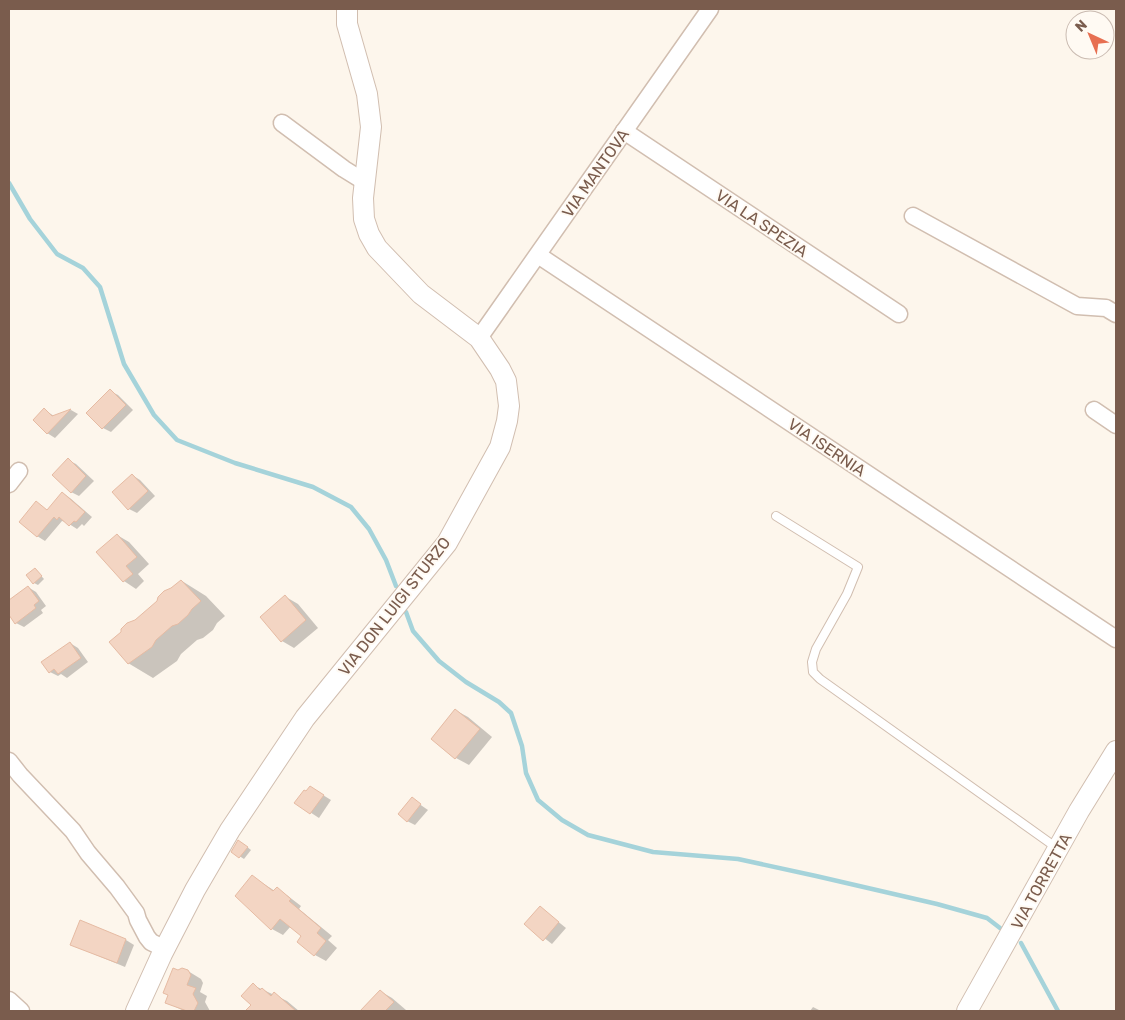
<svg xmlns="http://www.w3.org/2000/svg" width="1125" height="1020" font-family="Rubik,sans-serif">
	<rect width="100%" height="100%" fill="#fdf6ec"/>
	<g fill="#0003">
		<polygon points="110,391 118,395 133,410 111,432 103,428"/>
		<polygon points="45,410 54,416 71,410 78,414 55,438 47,433"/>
		<polygon points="68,460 76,464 94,481 79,496 71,492"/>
		<polygon points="132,475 140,480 155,496 137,513 129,509"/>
		<polygon points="63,493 70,498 92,517 84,526 82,524 77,529 66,522 62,521 45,541 37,536 36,503 48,511"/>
		<polygon points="117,535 129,542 149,564 138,574 144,581 136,589 124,581 98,552"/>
		<polygon points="35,569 44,579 38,585 34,583"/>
		<polygon points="182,581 206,596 225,616 217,623 213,630 203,638 197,640 181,654 177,661 153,678 128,663 136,621"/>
		<polygon points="28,587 36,592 46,606 41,610 43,613 24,627 16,623 9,613 9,602"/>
		<polygon points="286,597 298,604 318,628 294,648 282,641"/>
		<polygon points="70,643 78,648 88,662 67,678 61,674 58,676 50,672"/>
		<polygon points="455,710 468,717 492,737 469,765 456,758 432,738"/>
		<polygon points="318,792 331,800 319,818 296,803"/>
		<polygon points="412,799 428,810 415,825 407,821"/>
		<polygon points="242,843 251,850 244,859 233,852"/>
		<polygon points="253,877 275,891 277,889 288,896 301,906 299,909 332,936 328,940 337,948 326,961 315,955 303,936 291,926 283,935 272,929"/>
		<polygon points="540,907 566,928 552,944 526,924"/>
		<polygon points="126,940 134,945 125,967 72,945"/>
		<polygon points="188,971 201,979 203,983 200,992 207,996 205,1002 210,1011 184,1011 166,1002"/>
		<polygon points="253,985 287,1001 299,1011 250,1011 248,1010 253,1005"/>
		<polygon points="380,991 392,998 406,1010 404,1011 362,1011"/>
		<polygon points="813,1007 821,1011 810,1011"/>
	</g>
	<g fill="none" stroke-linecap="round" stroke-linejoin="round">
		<g stroke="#a5d3da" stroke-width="4.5">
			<polyline points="9,183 30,219 57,254 83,268 100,287 124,364 154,415 177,440 235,463 313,487 351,507 369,529 386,560 396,586"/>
			<polyline points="406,612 413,631 439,661 466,682 499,702 511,713 522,746 526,773 538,800 562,820 588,835 653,852 738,859 816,876 937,904 987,918 1000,928"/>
			<polyline points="1021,943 1058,1011"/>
		</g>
	</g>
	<g fill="#f3d5c3" stroke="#e6bba3">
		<polygon points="110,389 126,405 102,429 86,413"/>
		<polygon points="44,408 52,416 71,409 47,434 33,420"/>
		<polygon points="68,458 86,476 71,493 52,475"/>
		<polygon points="132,474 148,491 128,510 112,492"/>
		<polygon points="62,492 85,512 76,522 74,521 69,526 59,517 57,520 54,517 37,537 19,522 36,501 47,510"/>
		<polygon points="117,534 137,557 126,566 133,574 123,582 96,552"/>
		<polygon points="35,568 42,576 33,584 26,575"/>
		<polygon points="181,580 201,601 192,609 188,615 178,624 172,626 156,640 152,647 128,664 109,642 121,632 121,629 127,623 135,620 157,601 158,597 164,591 171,588"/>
		<polygon points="28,586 39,601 34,605 36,608 15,624 9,615 9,600"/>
		<polygon points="285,595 306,620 281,642 260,617"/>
		<polygon points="70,642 81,658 58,674 54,669 49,673 41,662"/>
		<polygon points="455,709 480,729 455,759 431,739"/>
		<polygon points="310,786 324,795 310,814 294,803 304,790 306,791"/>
		<polygon points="412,797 421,804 407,822 398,814"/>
		<polygon points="238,840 248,847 239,858 231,852"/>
		<polygon points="252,875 273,891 277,887 291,899 289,901 321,928 317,933 326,941 314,956 297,942 301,936 280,919 271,930 235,896"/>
		<polygon points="540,906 559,922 543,941 524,924"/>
		<polygon points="80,920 126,939 117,963 70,945"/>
		<polygon points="173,968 178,970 182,968 188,970 191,975 187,985 196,988 193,994 198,1003 194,1011 187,1011 165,1003 168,995 163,993"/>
		<polygon points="253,983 260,990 262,988 271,996 274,992 296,1011 245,1011 251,1005 241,996"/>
		<polygon points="380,990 394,1002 385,1011 360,1011"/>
	</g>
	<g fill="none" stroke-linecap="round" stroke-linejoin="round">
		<g stroke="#d1beb0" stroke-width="10">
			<polyline id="service" points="776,516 858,567 847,594 816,649 812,662 813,672 820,679 1057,848"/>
		</g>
		<g stroke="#d1beb0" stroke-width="19">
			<g id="minor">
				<polyline points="282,123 344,169 365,182"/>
				<polyline points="624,131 899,314"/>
				<polyline points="913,216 1077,306 1106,308 1116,314"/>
				<polyline points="538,255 1116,639"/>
				<polyline points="479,338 710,9"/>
				<polyline points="1094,410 1116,425"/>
				<polyline points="9,484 19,471"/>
				<polyline points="9,761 20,775 73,831 88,853 117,887 136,913 138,920 147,937 151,942 165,949"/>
				<polyline points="9,1000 21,1011"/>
			</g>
		</g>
		<g stroke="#d1beb0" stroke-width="22">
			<g id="tertiary">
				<polyline points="136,1011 162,954 195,890 230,830 305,718 447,543 500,447 507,421 509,406 506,381 500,369 479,338 421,294 377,248 369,234 364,219 363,198 371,127 367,94 347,24 347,9"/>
				<polyline points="967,1011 1079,811 1116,751"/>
			</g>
		</g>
		<use href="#service" stroke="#fff" stroke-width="8"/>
		<use href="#minor" stroke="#fff" stroke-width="16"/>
		<use href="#tertiary" stroke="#fff" stroke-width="20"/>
	</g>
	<g text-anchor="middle" stroke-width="4" stroke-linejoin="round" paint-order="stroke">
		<g font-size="16" fill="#7a5c4d" stroke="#fffaf3">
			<text transform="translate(595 173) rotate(-55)" y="6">VIA MANTOVA</text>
			<text transform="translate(762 223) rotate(34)" y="6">VIA LA SPEZIA</text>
			<text transform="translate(827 447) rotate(34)" y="6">VIA ISERNIA</text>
			<text transform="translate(394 606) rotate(-52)" y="6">VIA DON LUIGI STURZO</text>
			<text transform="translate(1041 881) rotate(-61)" y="6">VIA TORRETTA</text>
		</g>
	</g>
	<rect width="1125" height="1020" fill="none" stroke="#7a5c4d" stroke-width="20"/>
	<g transform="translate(1090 35) rotate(316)"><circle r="24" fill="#fffaf3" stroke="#cabbb1"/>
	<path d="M0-4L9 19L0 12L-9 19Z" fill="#e76f51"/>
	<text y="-8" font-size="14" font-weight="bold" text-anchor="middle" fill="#7a5c4d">N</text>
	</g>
</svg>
